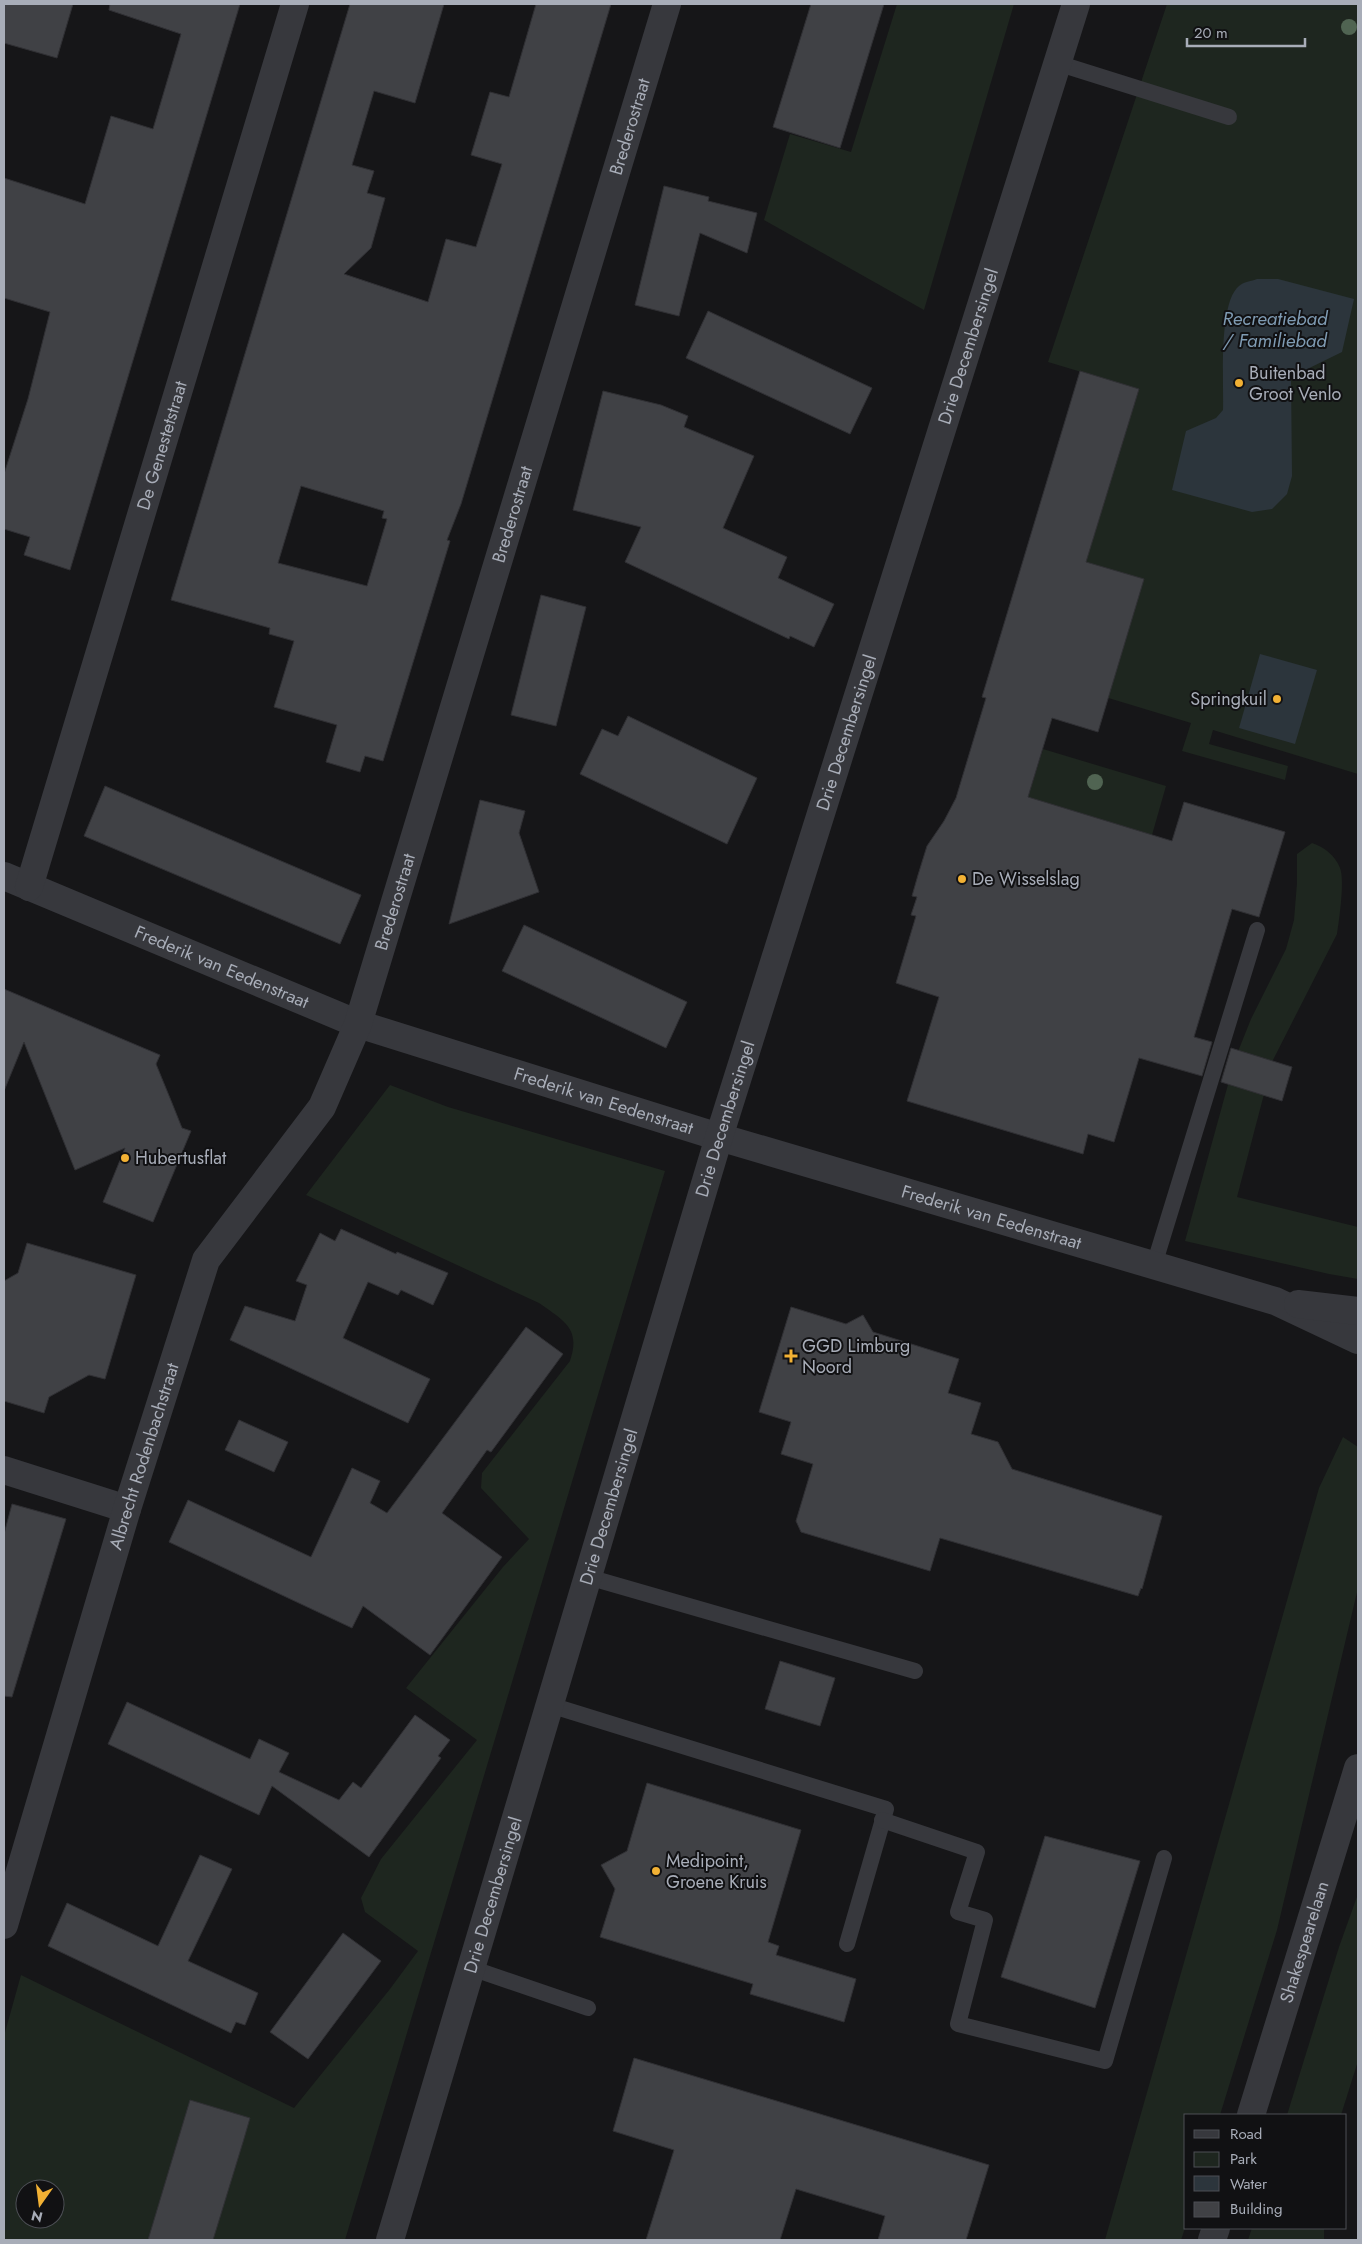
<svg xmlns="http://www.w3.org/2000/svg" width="1362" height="2244" font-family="Jost,sans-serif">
	<rect width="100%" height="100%" fill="#161618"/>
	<g fill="#1e261f" fill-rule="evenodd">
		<polygon points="897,4 1014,4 924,310 764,220 790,134 851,152"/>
		<polygon points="1167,4 1358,4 1358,774 1213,730 1209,744 1288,766 1285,780 1182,751 1191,723 1039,677 1138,389 1048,362"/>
		<polygon points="1043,749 1166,786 1152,835 1028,797"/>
		<path d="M 1312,843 C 1324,847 1335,855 1340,868 C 1345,880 1339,921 1337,934 L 1273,1060 L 1237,1197 L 1358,1227 L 1358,1279 L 1329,1274 L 1185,1241 L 1235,1059 L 1251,1019 L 1286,949 L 1294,920 L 1297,883 L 1297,854 Z"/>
		<path d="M 390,1085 L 448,1107 L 665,1171 L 345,2240 L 4,2240 L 4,2036 L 21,1975 L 294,2108 L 390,1989 L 418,1951 L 365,1912 L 361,1898 L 381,1859 L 477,1740 L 406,1688 L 503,1567 L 529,1539 L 481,1488 L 482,1473 L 570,1361 C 581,1328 564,1321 539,1303 L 306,1195 ZM 25,2189 L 55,2189 L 55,2219 L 25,2219 Z"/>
		<polygon points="1343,1437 1358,1447 1358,1588 1277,1930 1220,2115 1186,2115 1186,2225 1181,2240 1105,2240 1319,1488"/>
		<polygon points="1358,1894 1358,2061 1341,2115 1287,2115 1339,1947"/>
		<polygon points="1252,2228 1324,2228 1324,2240 1248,2240"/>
	</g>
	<g fill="#2c353c">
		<path d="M 1257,279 L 1278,279 L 1354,299 L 1342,352 L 1291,377 L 1292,476 L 1287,494 L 1272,509 L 1252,512 L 1172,490 L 1186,431 L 1216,418 L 1223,410 C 1224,383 1218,303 1239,286 C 1243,282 1252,281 1257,279 Z"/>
		<polygon points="1260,654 1317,670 1295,744 1239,728"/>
	</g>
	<g fill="#404145" stroke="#303034" fill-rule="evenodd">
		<polygon points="4,4 73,4 57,58 4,43"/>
		<polygon points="110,4 240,4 70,570 24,555 30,537 4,529 4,474 28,399 50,312 4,298 4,178 85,204 111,116 153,129 181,34 109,10"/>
		<path d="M 350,4 L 444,4 L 415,103 L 374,91 L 352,165 L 374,171 L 367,193 L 385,198 L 371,248 L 344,274 L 428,302 L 446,239 L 476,247 L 502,164 L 471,155 L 490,92 L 509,97 L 536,4 L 611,4 L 461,504 L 447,540 L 450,541 L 383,761 L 365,756 L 360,772 L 326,762 L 337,725 L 274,707 L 294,641 L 269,634 L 270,628 L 171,600 ZM 301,486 L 384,511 L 382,518 L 387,519 L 367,586 L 278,563 Z"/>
		<polygon points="811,4 884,4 840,148 773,127"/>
		<polygon points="664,186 709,197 708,201 757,213 747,253 700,233 679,316 635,305"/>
		<polygon points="708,311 872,388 850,434 686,358"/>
		<polygon points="1080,371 1139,389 1086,562 1144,579 1098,732 1052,718 1028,797 1172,841 1184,802 1285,832 1259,917 1232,909 1194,1037 1212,1042 1202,1076 1139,1058 1114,1142 1088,1134 1083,1154 907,1101 939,997 896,983 916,916 911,915 917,897 912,896 918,875 927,846 944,821 956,798 986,698 982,697"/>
		<polygon points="603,391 661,405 688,416 684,427 754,456 723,528 787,557 778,578 834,604 814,647 790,636 789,639 625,562 641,527 573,510"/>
		<polygon points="541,595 586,607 556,726 511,715"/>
		<polygon points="628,716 757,778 727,844 580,774 602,729 618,736"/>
		<polygon points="105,786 361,895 340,944 84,836"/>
		<polygon points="480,800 525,811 519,833 539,892 449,924"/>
		<polygon points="524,925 687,1002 666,1048 502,971"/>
		<polygon points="4,989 160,1055 156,1064 172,1103 182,1128 191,1131 153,1222 103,1202 125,1148 75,1170 24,1042 4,1091"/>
		<polygon points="1231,1048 1292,1067 1282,1101 1221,1082"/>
		<polygon points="341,1229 396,1254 397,1252 448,1273 433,1305 401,1290 398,1295 368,1282 343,1338 430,1379 408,1423 230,1340 245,1306 295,1321 307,1285 296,1281 320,1233 335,1241"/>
		<polygon points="27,1243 136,1275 105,1379 89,1375 49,1397 44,1413 4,1401 4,1281 18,1273"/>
		<polygon points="791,1307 846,1324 863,1315 873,1332 959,1359 948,1393 981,1403 971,1434 998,1442 1012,1469 1162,1516 1142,1589 1141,1588 1138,1596 940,1538 930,1571 801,1532 796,1521 813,1464 781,1454 791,1422 759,1412"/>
		<polygon points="526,1327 563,1354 491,1452 487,1450 442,1513 502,1557 430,1655 363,1606 352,1628 169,1542 188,1500 311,1557 352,1468 380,1481 370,1503 387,1513"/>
		<polygon points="239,1420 288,1442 274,1472 225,1450"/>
		<polygon points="12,1504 66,1519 12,1697 4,1696 4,1534"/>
		<polygon points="780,1661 835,1678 820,1726 765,1709"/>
		<polygon points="127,1702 250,1759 259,1739 289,1753 279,1772 339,1800 353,1782 361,1788 415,1715 450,1740 438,1756 441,1758 369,1857 272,1786 259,1815 108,1744"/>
		<polygon points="647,1783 801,1830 768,1942 779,1946 776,1955 856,1979 844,2022 750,1994 753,1984 600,1937 615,1889 601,1865 627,1851"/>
		<polygon points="1045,1836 1140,1861 1095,2008 1001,1977"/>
		<polygon points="200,1855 232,1869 188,1961 258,1993 245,2025 236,2022 231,2033 48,1946 67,1903 158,1946"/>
		<polygon points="343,1933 381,1961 308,2059 270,2032"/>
		<polygon points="634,2058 989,2165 966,2240 878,2240 885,2216 796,2189 780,2240 646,2240 674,2150 613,2131"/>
		<polygon points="190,2100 250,2118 243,2142 213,2240 148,2240"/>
	</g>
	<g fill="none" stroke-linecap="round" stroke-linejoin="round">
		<g stroke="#37383d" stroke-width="16">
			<polyline points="1057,63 1229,117"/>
			<polyline points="1154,1265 1257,930"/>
			<polyline points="588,1577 915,1671"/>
			<polyline points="550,1705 886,1809 847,1944"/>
			<polyline points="882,1820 977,1852 958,1912 985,1920 958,2024 1105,2061 1164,1858"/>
			<polyline points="471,1968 588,2008"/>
		</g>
		<g stroke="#37383d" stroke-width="28">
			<path id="s1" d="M 4,876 L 358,1024 L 719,1137 L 1275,1301 L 1358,1340"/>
			<path id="s2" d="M 29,887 L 295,4"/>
			<polyline points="1298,1304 1358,1311"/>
			<polyline points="4,1470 127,1509"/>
			<path id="s3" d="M 4,1925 L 127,1509 L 206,1260 L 322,1107 L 358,1024 L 667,4"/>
			<path id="s4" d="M 390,2240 L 719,1137 L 1076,4"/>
		</g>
		<g stroke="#37383d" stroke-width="28">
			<path id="s5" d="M 1251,2115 L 1358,1768"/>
			<polyline points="1212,2240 1216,2228"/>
		</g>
	</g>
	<g fill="#506452">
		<circle cx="1349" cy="27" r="8"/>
		<circle cx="1095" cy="782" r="8"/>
	</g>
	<g fill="#f2b134" stroke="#111113" stroke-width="2">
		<circle cx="1239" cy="383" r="5"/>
		<circle cx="1277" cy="699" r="5"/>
		<circle cx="962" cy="879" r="5"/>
		<circle cx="125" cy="1158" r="5"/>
		<path d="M788.5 1348.5h5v5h5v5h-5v5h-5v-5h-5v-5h5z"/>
		<circle cx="656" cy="1871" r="5"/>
	</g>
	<g text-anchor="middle" stroke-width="4" stroke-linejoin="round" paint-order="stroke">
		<g font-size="18" fill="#a8adb8" stroke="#111113">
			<text dy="6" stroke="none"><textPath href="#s3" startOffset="1915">Brederostraat</textPath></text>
			<text dy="6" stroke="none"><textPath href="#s4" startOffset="1980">Drie Decembersingel</textPath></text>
			<text dy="6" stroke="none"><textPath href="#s2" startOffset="461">De Genestetstraat</textPath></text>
			<text dy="6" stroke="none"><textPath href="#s3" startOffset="1510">Brederostraat</textPath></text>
			<text dy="6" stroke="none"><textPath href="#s4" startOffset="1575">Drie Decembersingel</textPath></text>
			<text dy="6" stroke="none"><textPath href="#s3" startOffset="1105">Brederostraat</textPath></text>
			<text dy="6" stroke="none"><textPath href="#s1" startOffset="236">Frederik van Eedenstraat</textPath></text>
			<text dy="6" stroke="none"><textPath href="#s1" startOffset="641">Frederik van Eedenstraat</textPath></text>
			<text dy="6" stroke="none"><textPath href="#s4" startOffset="1170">Drie Decembersingel</textPath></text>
			<text dy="6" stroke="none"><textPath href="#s1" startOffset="1046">Frederik van Eedenstraat</textPath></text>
			<text dy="6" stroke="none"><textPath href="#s3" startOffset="489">Albrecht Rodenbachstraat</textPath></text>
			<text dy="6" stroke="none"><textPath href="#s4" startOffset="765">Drie Decembersingel</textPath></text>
			<text dy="6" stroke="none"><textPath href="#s4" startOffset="360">Drie Decembersingel</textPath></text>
			<text dy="6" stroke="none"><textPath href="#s5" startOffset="181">Shakespearelaan</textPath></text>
		</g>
		<g font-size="18" fill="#a8adb8" stroke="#111113" text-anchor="start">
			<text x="1249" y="379">Buitenbad<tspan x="1249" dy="21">Groot Venlo</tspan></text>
			<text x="1267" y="705" text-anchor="end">Springkuil</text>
			<text x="972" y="885">De Wisselslag</text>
			<text x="135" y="1164">Hubertusflat</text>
			<text x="802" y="1352">GGD Limburg<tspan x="802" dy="21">Noord</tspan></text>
			<text x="666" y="1867">Medipoint,<tspan x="666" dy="21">Groene Kruis</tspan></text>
		</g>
		<g font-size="19" font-style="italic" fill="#7f9bb3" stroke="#111113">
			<text x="1275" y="325">Recreatiebad<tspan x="1275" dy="22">/ Familiebad</tspan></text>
		</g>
	</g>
	<rect width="1362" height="2244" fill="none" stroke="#a8adb8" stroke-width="10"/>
	<rect x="1184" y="2114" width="162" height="115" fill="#111113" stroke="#4d4f55"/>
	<rect x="1194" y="2130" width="25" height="8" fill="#37383d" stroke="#4d4f55"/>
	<text x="1230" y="2139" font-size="15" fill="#a8adb8">Road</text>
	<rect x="1194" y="2152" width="25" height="15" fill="#1e261f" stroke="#4d4f55"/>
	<text x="1230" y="2164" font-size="15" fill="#a8adb8">Park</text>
	<rect x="1194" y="2176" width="25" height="15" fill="#2c353c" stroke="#4d4f55"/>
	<text x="1230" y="2189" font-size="15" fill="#a8adb8">Water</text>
	<rect x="1194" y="2202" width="25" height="15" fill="#404145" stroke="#4d4f55"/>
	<text x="1230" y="2214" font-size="15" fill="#a8adb8">Building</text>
	<g transform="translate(40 2204) rotate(194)"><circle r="24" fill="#111113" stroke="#4d4f55"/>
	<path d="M0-4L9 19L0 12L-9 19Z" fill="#f2b134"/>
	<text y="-8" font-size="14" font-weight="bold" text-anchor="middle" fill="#a8adb8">N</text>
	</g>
	<path d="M1187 38v8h118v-8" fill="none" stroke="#a8adb8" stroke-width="2.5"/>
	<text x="1194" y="38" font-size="15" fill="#a8adb8" stroke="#111113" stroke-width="4" paint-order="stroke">20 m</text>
</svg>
